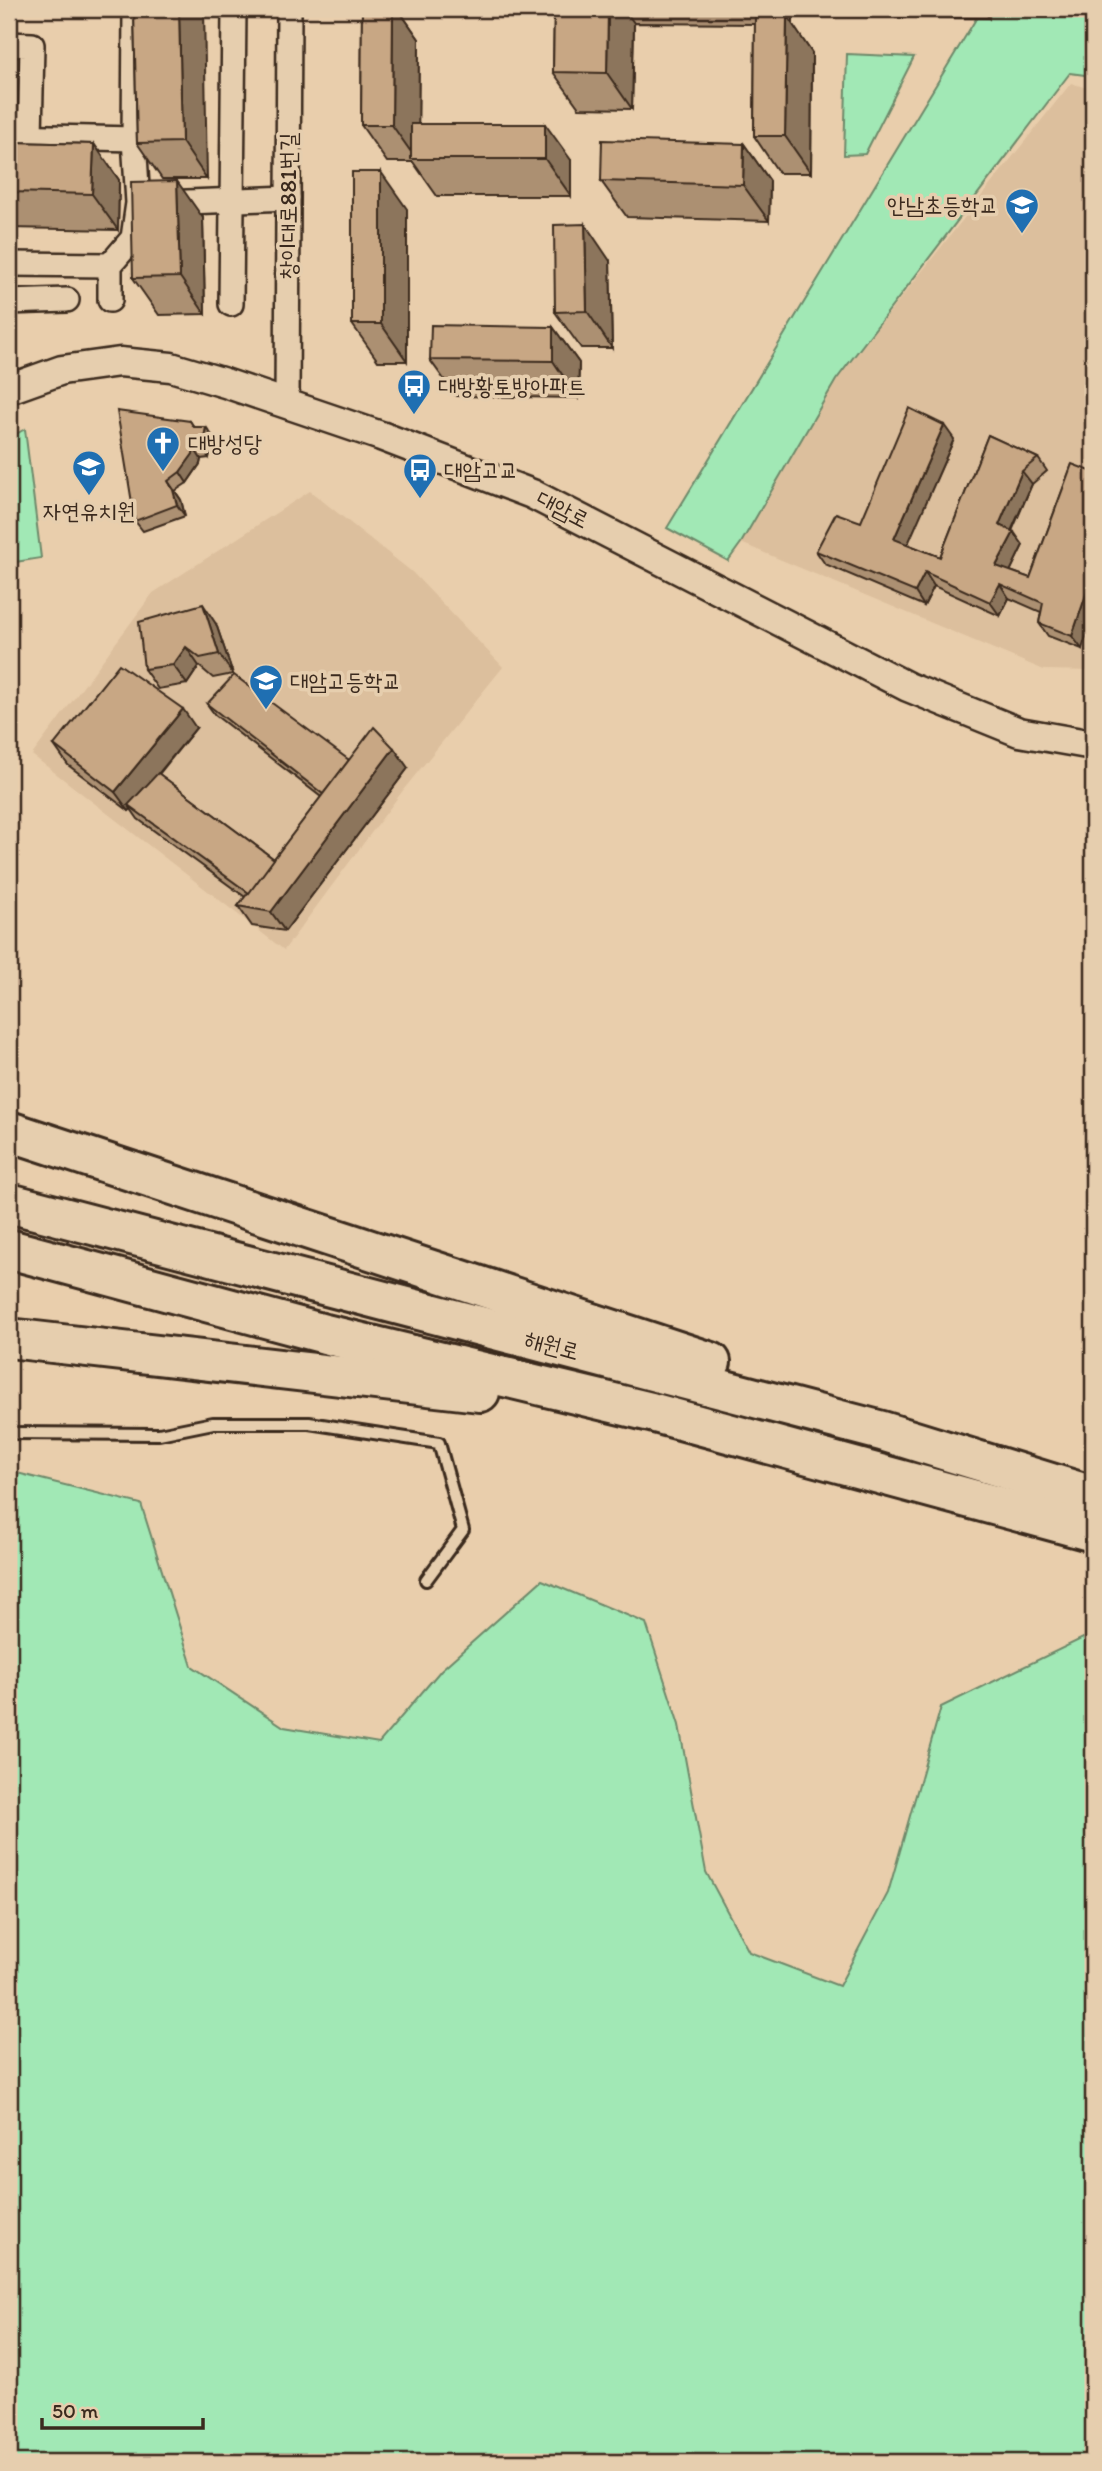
<svg xmlns="http://www.w3.org/2000/svg" width="1102" height="2471" font-family="Itim,'Poor Story',sans-serif">
	<rect width="100%" height="100%" fill="#e9ceac"/>
	<filter id="ink" filterUnits="userSpaceOnUse"><feTurbulence type="fractalNoise" baseFrequency=".0143" numOctaves="2"/><feDisplacementMap in="SourceGraphic" scale="14" xChannelSelector="R" yChannelSelector="G"/><feConvolveMatrix kernelMatrix="1 2 1 2 8 2 1 2 1" color-interpolation-filters="sRGB"/></filter>
	<g filter="url(#ink)">
		<g fill="#dcbf9d">
			<polygon points="1071,83 1093,90 1093,671 1044,670 741,543 836,380"/>
			<polygon points="310,491 412,572 503,667 404,789 284,950 32,755 153,593"/>
		</g>
		<g fill="#a1e8b5" stroke="#6e896a" stroke-width="2">
			<polygon points="982,9 1093,9 1093,76 1070,73 836,380 741,543 728,561 667,528"/>
			<polygon points="847,54 914,57 865,154 844,155"/>
			<polygon points="25,429 41,558 9,563 9,438"/>
			<polygon points="9,1471 141,1504 192,1666 284,1727 379,1743 441,1670 542,1580 646,1623 679,1725 706,1872 749,1952 839,1986 888,1893 941,1707 1083,1638 1093,1641 1093,2462 9,2462"/>
		</g>
		<g fill="none" stroke-linecap="round" stroke-linejoin="round">
			<g stroke="#3b2a1e" stroke-width="16">
				<polyline id="service" points="9,1433 159,1434 213,1423 309,1423 439,1443 463,1530 426,1580"/>
			</g>
			<g stroke="#3b2a1e" stroke-width="28">
				<g id="minor">
					<polyline points="9,44 32,45 30,136"/>
					<polyline points="9,136 134,139"/>
					<polyline points="162,203 288,198"/>
					<polyline points="9,264 110,265"/>
					<polyline points="110,300 110,265 133,238 138,203 134,139 135,9"/>
					<polyline points="9,302 67,300"/>
					<polyline points="231,304 234,9"/>
					<polyline points="287,404 289,9"/>
				</g>
			</g>
			<g stroke="#3b2a1e" stroke-width="33">
				<polyline id="tertiary" points="9,389 62,370 120,362 171,367 225,383 381,436 532,494 908,687 1019,732 1093,745"/>
			</g>
			<g stroke="#3b2a1e" stroke-width="44">
				<g id="trunk">
					<polyline points="9,1131 711,1362"/>
					<polyline points="9,1203 882,1431 1093,1496"/>
					<polyline points="9,1249 325,1334 651,1412 1093,1532"/>
					<polyline points="9,1338 480,1392"/>
				</g>
			</g>
			<use href="#service" stroke="#e6ceae" stroke-width="10"/>
			<use href="#minor" stroke="#e6ceae" stroke-width="23"/>
			<use href="#tertiary" stroke="#e6ceae" stroke-width="28"/>
			<use href="#trunk" stroke="#e6ceae" stroke-width="38"/>
		</g>
		<g fill="#ac9072" stroke="#3b2a1e" stroke-width="2">
			<polygon points="9,9 121,9 121,13"/>
			<polygon points="134,9 207,179 162,179 137,143"/>
			<polygon points="362,9 398,9 419,39 418,124 571,160 571,196 437,196 413,162 387,162 361,125"/>
			<polygon points="554,9 793,9 792,24 812,53 811,173 779,173 754,136 755,24 634,23 632,109 579,108 553,72"/>
			<polygon points="821,9 990,9 989,18 826,16"/>
			<polygon points="9,142 94,144 119,180 118,230 9,228"/>
			<polygon points="744,144 770,181 769,221 627,217 601,181"/>
			<polygon points="407,209 407,361 378,361 352,324"/>
			<polygon points="203,218 205,314 159,315 133,278"/>
			<polygon points="610,261 612,348 581,348 555,312"/>
			<polygon points="553,327 579,363 578,398 456,396 430,360"/>
			<polygon points="190,421 194,427 206,427 213,437 209,458 201,459 200,464 187,483 175,491 181,500 185,516 143,531 135,521"/>
			<polygon points="988,435 1038,458 1047,471 1032,484 1012,531 1023,545 1010,571 1030,578 1072,464 1082,649 1048,636 1039,623 1041,612 1009,598 1000,616 934,586 924,606 825,564 816,551 861,522 954,439 907,544 940,557"/>
			<polygon points="216,624 233,674 213,678 199,666 187,684 158,689 144,669"/>
			<polygon points="207,704 349,760 408,768 285,931 252,926 238,906 245,897 138,819 131,809 129,811 68,765 54,745 196,728 159,774 274,859 321,797 215,715"/>
		</g>
		<g fill="#8c755c" stroke="#3b2a1e" stroke-width="2">
			<polygon points="179,9 204,9 207,179 182,142"/>
			<polygon points="393,9 398,9 419,39 418,159 416,159 392,125"/>
			<polygon points="608,9 624,9 634,23 632,109 607,73"/>
			<polygon points="782,9 793,9 793,24"/>
			<polygon points="983,9 990,9 989,18"/>
			<polygon points="787,16 812,53 811,173 785,136"/>
			<polygon points="545,124 571,160 571,196 545,159"/>
			<polygon points="94,144 119,180 118,230 92,194"/>
			<polygon points="744,144 770,181 769,221 743,185"/>
			<polygon points="381,172 407,209 407,361 381,324"/>
			<polygon points="177,181 203,218 205,314 180,277"/>
			<polygon points="585,224 610,261 612,348 587,311"/>
			<polygon points="553,327 579,363 578,398 553,361"/>
			<polygon points="944,425 954,439 904,553 894,539"/>
			<polygon points="206,427 213,437 209,458 202,448"/>
			<polygon points="194,448 201,459 200,464 187,483 180,472"/>
			<polygon points="1022,471 1032,484 1008,538 999,525"/>
			<polygon points="168,481 181,500 185,516 177,505"/>
			<polygon points="1014,532 1023,545 1006,580 996,566"/>
			<polygon points="925,572 934,586 924,606 915,592"/>
			<polygon points="1093,574 1093,616 1082,649 1072,636"/>
			<polygon points="1000,584 1009,598 1000,616 990,602"/>
			<polygon points="203,604 216,624 233,674 219,654"/>
			<polygon points="186,647 199,666 187,684 173,665"/>
			<polygon points="183,709 196,728 131,807 128,805 131,809 129,811 115,792"/>
			<polygon points="394,748 408,768 285,931 271,912"/>
		</g>
		<g fill="#c8a784" stroke="#3b2a1e" stroke-width="2">
			<polygon points="134,9 179,9 182,142 137,143"/>
			<polygon points="362,9 393,9 392,125 361,125"/>
			<polygon points="554,9 608,9 607,73 553,72"/>
			<polygon points="755,16 787,16 785,136 754,136"/>
			<rect x="411" y="124" width="134" height="35"/>
			<polygon points="602,140 744,144 743,185 601,181"/>
			<polygon points="9,142 94,144 92,194 9,192"/>
			<rect x="352" y="172" width="29" height="152"/>
			<polygon points="177,181 180,277 133,278 131,182"/>
			<polygon points="585,224 587,311 555,312 554,225"/>
			<polygon points="431,325 553,327 553,361 430,360"/>
			<polygon points="909,408 944,425 894,539 940,557 988,435 1038,458 1022,471 999,525 1014,532 996,566 1030,578 1072,464 1093,472 1093,574 1072,636 1039,623 1043,603 1000,584 990,602 925,572 915,592 816,551 836,513 861,522"/>
			<polygon points="117,411 190,421 194,427 206,427 202,448 194,448 193,454 180,472 168,481 173,490 177,505 135,521"/>
			<polygon points="203,604 219,654 200,658 186,647 173,665 144,669 139,622"/>
			<polygon points="119,664 183,709 115,792 54,745"/>
			<polygon points="234,675 349,760 323,794 207,704"/>
			<polygon points="374,727 394,748 271,912 238,906"/>
			<polygon points="158,773 274,859 249,893 128,805"/>
		</g>
	</g>
	<defs>
		<g id="school-pin" transform="scale(1.75)"><path d="M0 17L-7.5 6A9.5 9.5 0 1 1 7.5 6Z" fill="#1f6fb2" stroke="#e6ceae"/><path d="M0-5L7-2L0 1L-7-2ZM-4 1L0 2.5L4 1V4Q0 6-4 4Z" fill="#fff"/></g>
		<g id="bus-pin" transform="scale(1.75)"><path d="M0 17L-7.5 6A9.5 9.5 0 1 1 7.5 6Z" fill="#1f6fb2" stroke="#e6ceae"/><path d="M-5-6H5V4H4V6H2V4H-2V6H-4V4H-5ZM-3.5-4V0h7V-4ZM-3.5 1.2v1.5H-2V1.2ZM2 1.2v1.5H3.5V1.2Z" fill="#fff"/></g>
		<g id="church-pin" transform="scale(1.75)"><path d="M0 17L-7.5 6A9.5 9.5 0 1 1 7.5 6Z" fill="#1f6fb2" stroke="#e6ceae"/><path d="M-1.2-6h2.4v3.5h3.3v2.4h-3.3V6h-2.4V-.1h-3.3v-2.4h3.3Z" fill="#fff"/></g>
	</defs>
	<g fill-rule="evenodd">
		<use href="#school-pin" x="1022" y="205"/>
		<use href="#bus-pin" x="414" y="386"/>
		<use href="#church-pin" x="163" y="443"/>
		<use href="#school-pin" x="89" y="467"/>
		<use href="#bus-pin" x="420" y="470"/>
		<use href="#school-pin" x="266" y="681"/>
	</g>
	<g text-anchor="middle" stroke-width="7" stroke-linejoin="round" paint-order="stroke">
		<g font-size="23" fill="#3b2a1e" stroke="#e6ceae" text-anchor="start">
			<text x="998" y="213" text-anchor="end">안남초등학교</text>
			<text x="438" y="394">대방황토방아파트</text>
			<text x="188" y="451">대방성당</text>
			<text x="444" y="478">대암고교</text>
			<text x="89" y="519" text-anchor="middle">자연유치원</text>
			<text x="290" y="689">대암고등학교</text>
		</g>
		<g font-size="23" fill="#3b2a1e" stroke="#e6ceae">
			<text transform="translate(288 206) rotate(-90)" y="8">창이대로881번길</text>
			<text transform="translate(563 509) rotate(27)" y="8">대암로</text>
			<text transform="translate(552 1345) rotate(15)" y="8">해원로</text>
		</g>
	</g>
	<rect width="1102" height="2471" fill="none" stroke="#e6ceae" stroke-width="35"/>
	<rect x="18" y="18" width="1067" height="2436" fill="none" stroke="#3b2a1e" stroke-width="2.5" filter="url(#ink)"/>
	<path d="M42 2418v10h161v-10" fill="none" stroke="#3b2a1e" stroke-width="3.5"/>
	<text x="52" y="2418" font-size="21" fill="#3b2a1e" stroke="#e6ceae" stroke-width="5" paint-order="stroke">50 m</text>
</svg>
